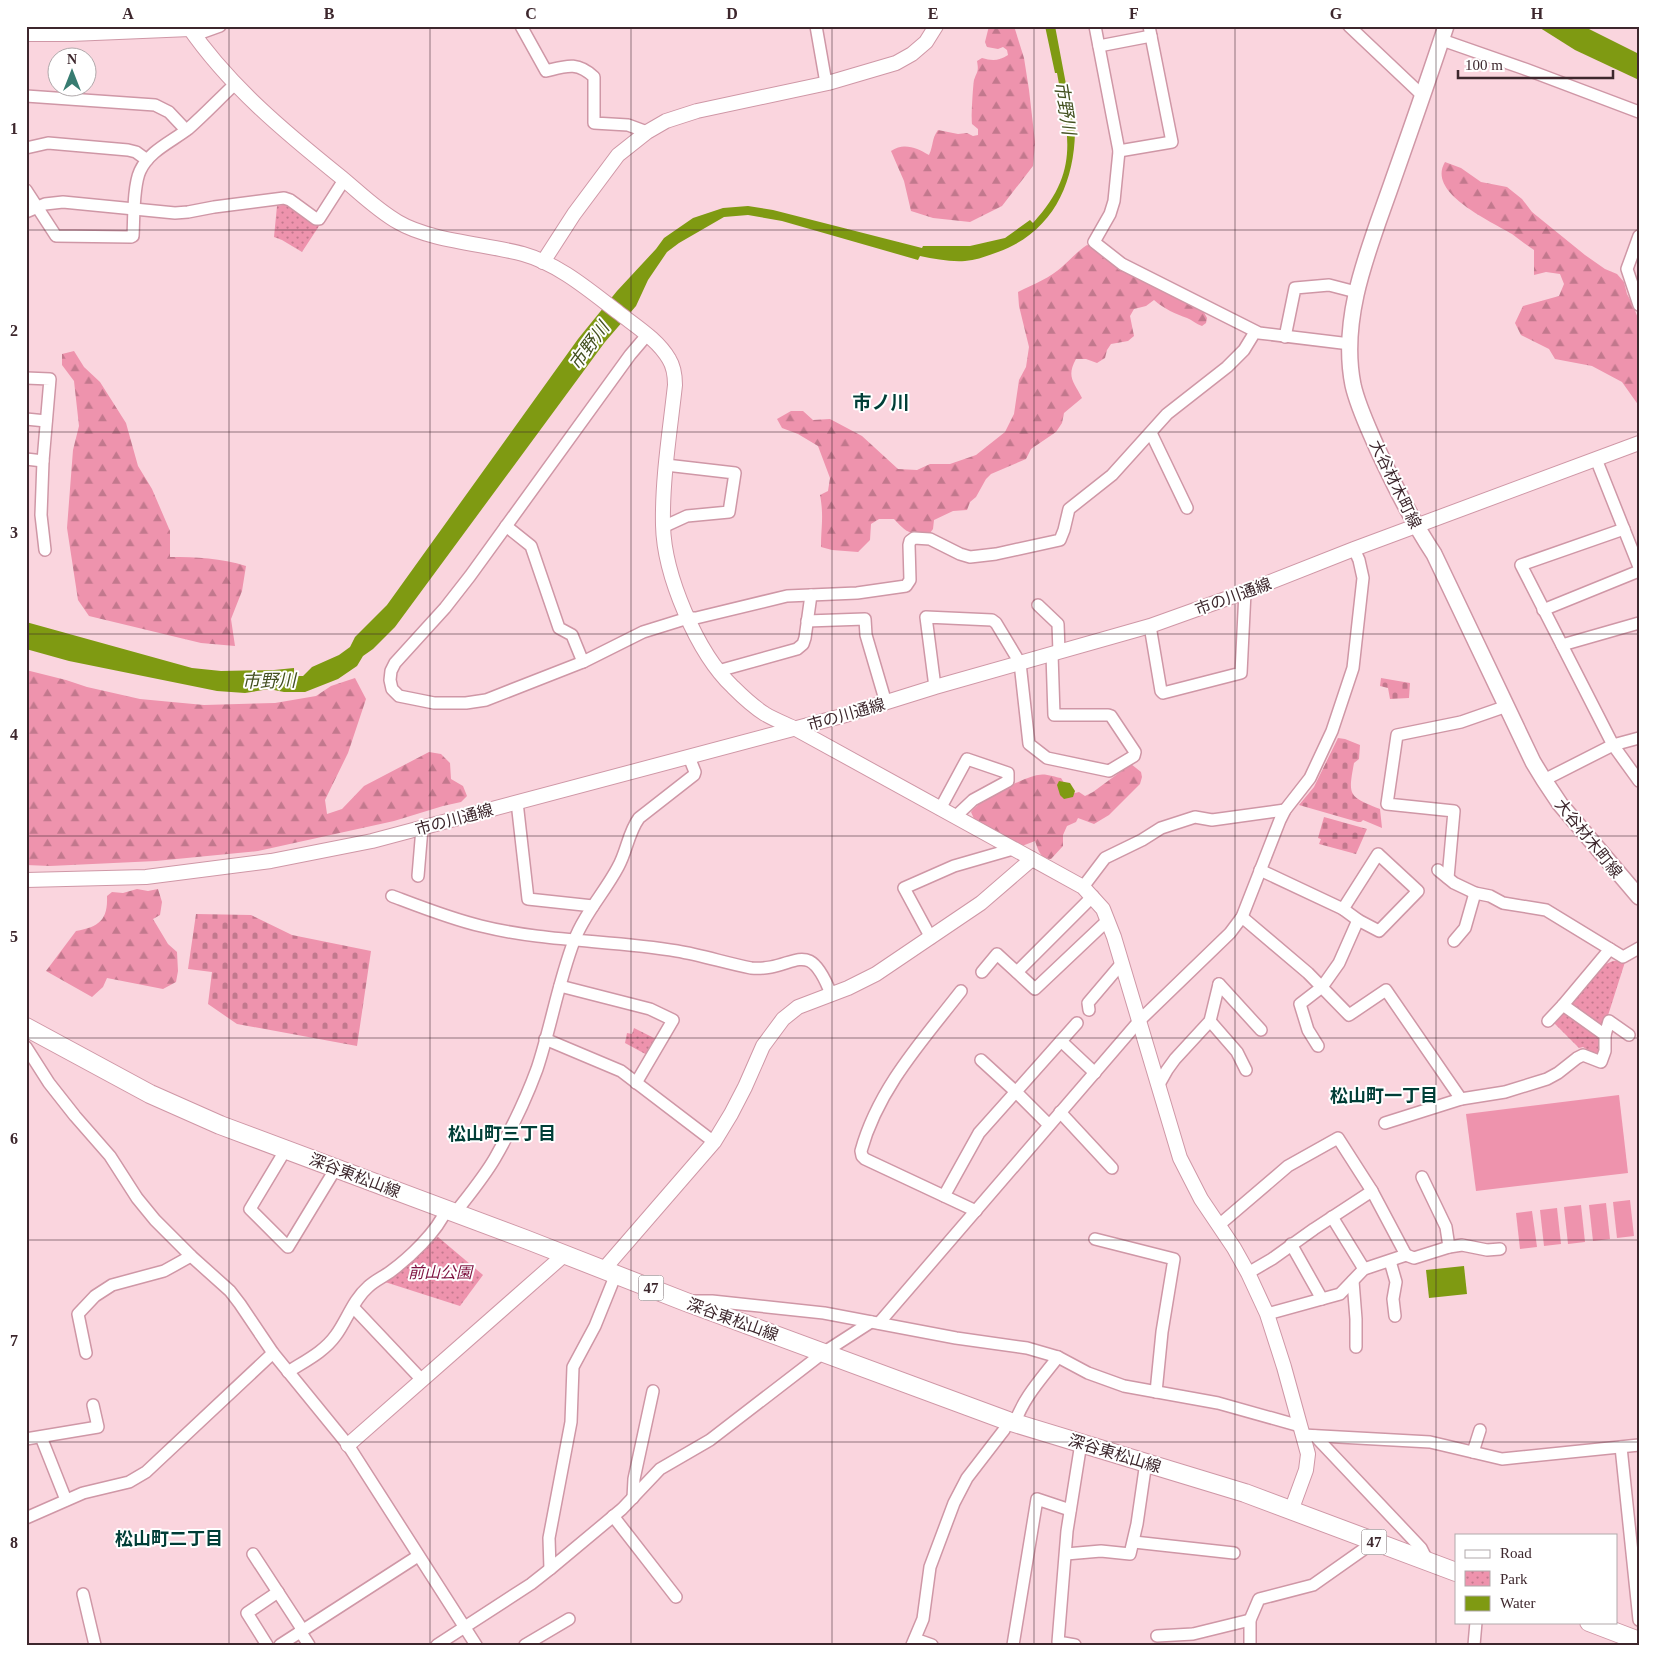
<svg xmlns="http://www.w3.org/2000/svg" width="1665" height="1671" font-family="'Times New Roman','Noto Sans JP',serif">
	<defs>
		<pattern id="forest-firs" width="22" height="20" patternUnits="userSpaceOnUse" patternTransform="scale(1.25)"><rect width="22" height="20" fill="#ee93ad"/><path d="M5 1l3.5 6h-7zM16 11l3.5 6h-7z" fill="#c2788d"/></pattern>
		<pattern id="cemetery-stones" width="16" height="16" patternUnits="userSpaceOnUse" patternTransform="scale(1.25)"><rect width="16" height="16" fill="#ee93ad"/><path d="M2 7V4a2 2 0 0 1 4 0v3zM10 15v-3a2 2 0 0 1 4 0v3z" fill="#c2788d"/></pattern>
		<pattern id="park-dots" width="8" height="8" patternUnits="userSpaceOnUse" patternTransform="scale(1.25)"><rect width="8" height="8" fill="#ee93ad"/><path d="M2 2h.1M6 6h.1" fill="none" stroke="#c2788d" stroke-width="1.8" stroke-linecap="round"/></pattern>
	</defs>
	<rect width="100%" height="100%" fill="#fad5de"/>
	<g fill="url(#forest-firs)">
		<path d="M 989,26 L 1014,26 L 1024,58 L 1029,90 L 1035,142 L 1033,166 L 1002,206 L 970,222 L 933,218 L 911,211 L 904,181 L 891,151 C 904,142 917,148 929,155 C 934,144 931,140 938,130 L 958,134 L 967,133 L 973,136 L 978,135 L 978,129 L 972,124 C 971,118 973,85 974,80 C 977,71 979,72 977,61 L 982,58 C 992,61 999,61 1008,55 L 1007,50 L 1003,47 L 998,49 L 987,47 L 985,42 Z"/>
		<path d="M 1445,162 L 1461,168 L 1481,182 L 1507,187 L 1522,199 L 1532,212 L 1585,255 L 1605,269 L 1617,274 L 1624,282 L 1627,294 L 1633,305 L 1639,321 L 1639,406 L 1622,382 L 1592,366 L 1555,359 L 1549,349 L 1521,335 L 1515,323 L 1523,306 L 1559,296 L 1564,284 L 1560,274 L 1546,272 L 1534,275 L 1534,250 C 1526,245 1519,239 1512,234 C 1491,221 1426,193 1445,162 Z"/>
		<path d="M 1087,245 L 1094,247 L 1201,307 L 1207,318 L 1206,323 L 1202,326 C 1196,324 1192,320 1187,318 C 1176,314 1164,309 1154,300 L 1146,306 L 1134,309 L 1130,316 L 1134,336 L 1128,341 L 1111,344 L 1107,350 L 1105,358 L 1097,363 L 1086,359 L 1076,359 C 1066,377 1074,382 1082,398 L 1064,413 L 1062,423 L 1056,432 L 1031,449 L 1026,459 L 991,474 L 986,479 L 976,497 L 970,502 L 967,510 L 953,511 L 934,520 L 933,529 L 930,533 C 909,534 908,534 894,519 L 879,519 L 871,524 L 870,540 L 858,552 L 832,550 L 821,547 C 821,527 824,516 820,495 L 828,491 L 830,478 L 818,446 L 798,434 L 782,428 L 777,419 L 791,411 L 803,411 L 813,420 L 830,419 L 862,436 L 898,469 L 917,470 L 930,464 L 950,464 L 976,455 L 1005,432 L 1014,414 L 1019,380 L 1026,367 L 1029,347 L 1019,306 L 1018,292 C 1034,284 1050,278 1063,266 C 1072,258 1078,251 1087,245 Z"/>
		<path d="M 74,351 L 84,367 L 100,382 L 126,423 L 138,466 L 152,489 L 170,531 L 170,557 C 196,557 221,558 246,566 L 242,591 L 231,619 L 235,646 L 201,643 L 89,616 L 78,600 L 67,528 L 73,450 L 79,426 L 74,381 L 62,365 L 62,354 Z"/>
		<polygon points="26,670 66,680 87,687 140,699 204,705 275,703 316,696 331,686 355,678 366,699 348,753 325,800 327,814 342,809 364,786 429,752 441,754 450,763 451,779 463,786 467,796 461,802 443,806 394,821 258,851 156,861 50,866 26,865"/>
		<path d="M 1131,764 L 1141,772 L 1142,777 L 1140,784 L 1109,815 L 1094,824 L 1078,818 L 1076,822 L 1067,826 L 1063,835 L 1063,846 L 1051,859 C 1040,859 1038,849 1035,841 L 1022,846 L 975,821 L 971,812 C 979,800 1024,777 1038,775 C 1045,773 1055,777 1061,778 L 1071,794 L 1079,792 L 1085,796 L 1093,792 Z"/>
		<path d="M 137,889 L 148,891 L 158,889 L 162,902 L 160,915 L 153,919 L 168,944 L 177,952 L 178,971 L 176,982 L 163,989 L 107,978 L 103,987 L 92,997 L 46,971 L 76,931 C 99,927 108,920 107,896 L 112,892 L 123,893 Z"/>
	</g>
	<g fill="url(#cemetery-stones)">
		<polygon points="1381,678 1410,683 1409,698 1390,699 1388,688 1380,686"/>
		<path d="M 1338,738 L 1345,739 L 1360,745 L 1359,759 L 1354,763 C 1348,796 1348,796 1380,809 L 1382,828 L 1363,820 L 1361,822 L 1358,822 L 1299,805 L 1314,787 Z"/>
		<polygon points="1324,817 1367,829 1356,854 1319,844 1321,839 1318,838"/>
		<polygon points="196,914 251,915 292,935 371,951 357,1046 237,1024 208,1004 212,972 188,969"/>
	</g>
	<g fill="url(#park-dots)">
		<polygon points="287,204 319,226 302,252 282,240 274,237 277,206"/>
		<polygon points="1624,960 1625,962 1604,1028 1573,1005 1572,1002 1599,967 1613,961"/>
		<polygon points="1564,1012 1602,1039 1600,1053 1596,1055 1583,1047 1579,1048 1554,1023"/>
		<polygon points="634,1028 658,1040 649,1056 625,1043 627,1033 632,1034"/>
		<polygon points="438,1237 483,1275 460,1306 385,1282"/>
	</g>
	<g fill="#ee93ad">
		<polygon points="1619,1095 1628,1173 1476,1191 1466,1114"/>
		<polygon points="1630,1200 1634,1236 1617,1238 1613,1202"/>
		<polygon points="1606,1203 1610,1239 1593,1241 1589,1205"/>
		<polygon points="1581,1205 1585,1242 1568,1244 1564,1207"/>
		<polygon points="1557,1208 1561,1244 1544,1246 1540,1210"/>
		<polygon points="1532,1211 1537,1247 1520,1249 1516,1213"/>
	</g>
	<g fill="#7f9a12">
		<path d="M 1045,26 L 1055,26 L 1075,132 C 1074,186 1051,233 998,252 C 987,256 977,260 965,261 C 950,262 935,259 920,256 L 918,260 L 782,221 L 748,215 L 724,217 L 679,243 L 667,252 L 648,280 L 636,306 L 605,342 L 395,627 L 373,649 L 363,656 L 357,666 L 338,679 L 305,692 L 284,692 L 269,689 L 245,693 L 217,691 L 69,661 L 26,649 L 26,622 L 192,668 L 221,671 L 274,670 L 294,668 L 294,674 L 298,676 L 303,676 L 312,667 L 339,655 L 350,647 L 355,637 L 387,605 L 578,339 L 617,291 L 656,249 L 664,238 L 693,218 L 723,208 L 748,206 L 773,210 L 922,248 L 923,246 L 970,246 L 1005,238 L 1030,220 L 1033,223 C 1081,171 1068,135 1057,73 L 1055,73 Z"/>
		<polygon points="1537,26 1583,26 1639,54 1639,80 1575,50"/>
		<polygon points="1059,781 1070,783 1075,791 1073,797 1064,799 1060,795 1057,785"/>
		<polygon points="1464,1266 1467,1294 1429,1298 1426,1270"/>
	</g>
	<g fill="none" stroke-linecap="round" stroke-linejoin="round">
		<g stroke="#cf97a6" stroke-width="14">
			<g id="minor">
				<path d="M 521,26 L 546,71 C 566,66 577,61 594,77 L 594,123 L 628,125 L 647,132"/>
				<polyline points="816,26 826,83"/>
				<polyline points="1095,26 1119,151 1114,201 1110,214 1094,242 1122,264 1259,333 1350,344"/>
				<polyline points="1349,26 1423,96"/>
				<polyline points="195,35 220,26"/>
				<polyline points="1442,40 1525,69 1639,112"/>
				<polyline points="1099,46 1151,36"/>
				<polyline points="26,96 155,105 169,112 186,130"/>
				<polyline points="26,148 48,143 128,150 136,152 147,160"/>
				<polyline points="1119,151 1172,142 1149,26"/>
				<path d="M 26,190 L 56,236 L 131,237 L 133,236 C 134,219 133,186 140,171 C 149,151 171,142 188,129 C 204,115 219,99 235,84"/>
				<polyline points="26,212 45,204 63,202 175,213 188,212 214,207 284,198 290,200 316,219 319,219 344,180"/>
				<polyline points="1639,236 1627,269 1639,305"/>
				<polyline points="647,335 630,355 470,576 445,608 395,663 391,671 390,680 392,689 399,696 434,703 466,703 486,700 583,662 643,632 688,618 696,618 787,596 857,593 906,586 910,580 909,545 910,541 914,538 930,539 960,554 970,557 996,554 1060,540 1064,530 1069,509 1112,475 1167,414 1227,367 1244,350 1255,332"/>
				<polyline points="1285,337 1295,288 1329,285 1356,292"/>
				<polyline points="26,378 50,379 43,461 41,515 45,550"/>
				<polyline points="26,419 46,421"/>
				<polyline points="1151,433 1187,508"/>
				<polyline points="26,459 43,461"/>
				<polyline points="1596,459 1639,567"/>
				<polyline points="506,526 531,546 559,628 572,635 583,662"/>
				<polyline points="663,527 687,516 729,512 735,473 666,465"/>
				<polyline points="1624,529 1521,565 1613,745 1639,781"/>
				<polyline points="1038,605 1058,624 1059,652"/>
				<polyline points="1543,610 1639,571"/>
				<polyline points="807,621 865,619 866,635 886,703"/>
				<polyline points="1150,626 1161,691 1163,693 1241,673 1245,592"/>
				<polyline points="1562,645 1639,623"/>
				<polyline points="718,671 797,649 803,644 805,638 811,595"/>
				<polyline points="935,687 926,617 992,620 996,623 1020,663 1029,744 1047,758 1109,771 1134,756 1135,752 1111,716 1108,715 1054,715 1052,654"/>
				<polyline points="1544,780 1613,745 1639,738"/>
				<polyline points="517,802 528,899 593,906"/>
				<polyline points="940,809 967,759 1008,773 1008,781 973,800 955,817"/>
				<polyline points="1260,870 1343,909 1358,920 1339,963 1322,987 1300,1004 1308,1030 1318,1046"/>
				<polyline points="1438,870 1454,883 1475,893 1490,896 1503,903 1546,910 1623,957 1639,948"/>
				<polyline points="418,876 422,828"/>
				<polyline points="1448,878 1454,811 1387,804 1397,735 1461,722 1507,706"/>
				<polyline points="1083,887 1105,858 1142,840 1161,828 1195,817 1212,820 1285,810"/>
				<path d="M 392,896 C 421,907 451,919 481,926 C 545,942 612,940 677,951 C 701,955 726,963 751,968 C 795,972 807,933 831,994"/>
				<polyline points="1343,909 1378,854 1418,891 1379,931 1358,920"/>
				<polyline points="1242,917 1308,973 1349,1015 1386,990 1461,1099"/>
				<polyline points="931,938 904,888 954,866 1013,849"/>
				<polyline points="1454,941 1465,928 1475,893"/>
				<polyline points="982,972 997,954 1035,989 1108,920"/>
				<polyline points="1017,972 1093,896"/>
				<polyline points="1219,984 1261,1030"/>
				<polyline points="560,986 650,1009 673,1020 636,1083"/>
				<path d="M 961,991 C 922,1041 878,1089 861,1151 L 862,1156 L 865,1159 L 976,1211"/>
				<polyline points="1089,1010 1088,1003 1122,963"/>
				<polyline points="1210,1021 1237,1052 1246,1070"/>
				<polyline points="1548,1021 1563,1005"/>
				<polyline points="1605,1035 1609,1021 1629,1035"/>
				<polyline points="545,1039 621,1071 714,1142"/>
				<polyline points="1061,1041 1095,1073"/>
				<polyline points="26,1047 49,1083 75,1116 110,1156 137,1198 155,1220 191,1256 230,1291 240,1304 273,1353 348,1445 476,1645"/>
				<polyline points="981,1060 1016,1092 1049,1125"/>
				<polyline points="1158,1086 1167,1070 1175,1059 1210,1021 1219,984"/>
				<polyline points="1060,1112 1112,1168"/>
				<polyline points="1385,1123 1461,1099 1505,1092 1547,1079 1558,1073 1577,1058 1583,1055 1601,1062 1605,1051 1605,1035 1563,1005 1610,949"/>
				<polyline points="286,1149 250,1209 288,1247 336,1168"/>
				<polyline points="1422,1177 1446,1227 1449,1247"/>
				<polyline points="944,1196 979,1133 1077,1023"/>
				<path d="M 455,1213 C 469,1195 484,1177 495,1158 C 511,1130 526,1099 537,1069 C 551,1027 558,983 574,941 C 584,914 605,892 618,867 C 627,851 628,833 639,818 L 694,775 L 695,772 L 689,757"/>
				<polyline points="1332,1217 1364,1269"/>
				<polyline points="1219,1225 1288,1166 1338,1138 1372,1191 1406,1255 1364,1269 1340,1294 1267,1314"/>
				<polyline points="1095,1239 1174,1259 1162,1332 1156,1392"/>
				<polyline points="1291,1244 1322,1299"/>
				<polyline points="1406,1255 1414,1258 1449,1247 1462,1245 1487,1250 1500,1249"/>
				<polyline points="1390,1261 1396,1282 1393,1299 1395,1316"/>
				<polyline points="1248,1273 1272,1259 1314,1229 1372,1191"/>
				<polyline points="1353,1281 1356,1319 1356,1347"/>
				<polyline points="693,1301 712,1301 824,1313 956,1338 1027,1348 1058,1357 1088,1373 1124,1386 1218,1403 1300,1426"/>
				<polyline points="353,1307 422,1380"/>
				<polyline points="879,1323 1140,1020 1230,933 1242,917 1280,820 1285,810 1310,778 1332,731 1353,668 1363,578 1359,560 1354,549"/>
				<polyline points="86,1353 78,1314 95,1296 112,1285 164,1271 191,1256"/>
				<path d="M 288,1372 C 305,1361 324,1352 336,1335 C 347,1320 353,1300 368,1287 C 374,1281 383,1277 390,1272 C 409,1258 437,1232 446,1210"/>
				<path d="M 1015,1423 C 1023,1398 1042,1378 1058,1357"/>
				<polyline points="1303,1435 1430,1442 1502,1459 1639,1445"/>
				<polyline points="1315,1436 1421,1548 1427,1560"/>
				<polyline points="41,1437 66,1500"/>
				<polyline points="26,1439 98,1427 93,1405"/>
				<polyline points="1621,1447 1639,1620"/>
				<polyline points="1473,1452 1480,1430"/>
				<polyline points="633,1498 634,1479 653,1391"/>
				<polyline points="613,1516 676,1597"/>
				<polyline points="26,1518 83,1493 129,1482 146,1472 273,1353"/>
				<polyline points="1134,1542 1234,1553"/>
				<polyline points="253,1554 302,1629"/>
				<polyline points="1066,1554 1101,1551 1130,1554 1137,1524 1146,1462"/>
				<polyline points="550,1569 549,1538 571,1422 573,1367 595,1326 616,1274"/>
				<polyline points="83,1594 95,1645"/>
				<polyline points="300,1631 309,1645"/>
				<polyline points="1157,1636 1193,1634 1250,1620"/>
				<polyline points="915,1639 932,1645"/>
				<polyline points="267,1645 247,1613 278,1592"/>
				<polyline points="280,1645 418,1556"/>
				<polyline points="437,1645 531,1584 550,1569 622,1509 660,1469 710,1440 823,1353 871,1322"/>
				<polyline points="525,1645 569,1619"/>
				<polyline points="912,1645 923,1619 930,1567 954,1503 967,1478 1004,1430 1008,1421"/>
				<polyline points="1013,1645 1037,1499 1070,1510"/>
				<polyline points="1075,1645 1058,1642 1067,1531 1081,1443"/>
				<polyline points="1250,1645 1250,1620 1259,1599 1313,1585 1374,1542"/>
				<polyline points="1474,1645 1476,1622"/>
			</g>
		</g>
		<g stroke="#cf97a6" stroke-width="16">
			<g id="tertiary">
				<path d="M 188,26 C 229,86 286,133 342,178 C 360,193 377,210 398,222 C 430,241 486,244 523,254 C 559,264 590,291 619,313 C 637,327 658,340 669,359 C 674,367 675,376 675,385 C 670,431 662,479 663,525 C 664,575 697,653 733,687 C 742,696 754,707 765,714 C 775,720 786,724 796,729 L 1083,887 L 1103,909 L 1114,937 L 1180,1158 L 1201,1199 L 1234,1248 L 1248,1273 L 1267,1314 L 1284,1367 L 1308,1454 L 1306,1470 L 1291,1511"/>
				<polyline points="26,34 71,34 190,29"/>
				<polyline points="543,262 574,214 618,155 647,132 666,121 697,111 828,83 896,63 912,54 926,42 936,26"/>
				<polyline points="26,880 146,877 271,861 372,841 842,716 935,687 1150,626 1245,592 1354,549 1639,443"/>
				<polyline points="604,1269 714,1142 731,1114 745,1087 763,1046 783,1019 798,1007 848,988 876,974 981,903 1032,859"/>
				<polyline points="348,1445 564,1255"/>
			</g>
		</g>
		<g stroke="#cf97a6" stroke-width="18">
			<path id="secondary" d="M 1446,26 C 1429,78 1411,129 1393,180 C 1371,244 1339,315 1353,385 C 1358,407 1368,427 1377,448 C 1394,485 1412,521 1434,554 L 1533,762 L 1544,780 L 1560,804 L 1639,897"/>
		</g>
		<g stroke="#cf97a6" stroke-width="20">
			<g id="primary">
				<polyline points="26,1027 150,1094 220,1125 525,1239 686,1302 1008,1421 1245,1493 1456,1572"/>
				<polyline points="1589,1622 1639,1641"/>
			</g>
		</g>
		<use href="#minor" stroke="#fff" stroke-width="11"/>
		<use href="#tertiary" stroke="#fff" stroke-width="14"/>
		<use href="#secondary" stroke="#fff" stroke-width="15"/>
		<use href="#primary" stroke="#fff" stroke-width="18"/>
	</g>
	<path fill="none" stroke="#3d272d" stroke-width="1" stroke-opacity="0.55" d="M 229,26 L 229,1645M 430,26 L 430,1645M 631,26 L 631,1645M 832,26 L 832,1645M 1034,26 L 1034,1645M 1235,26 L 1235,1645M 1436,26 L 1436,1645M 26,230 L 1639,230M 26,432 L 1639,432M 26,634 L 1639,634M 26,836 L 1639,836M 26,1038 L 1639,1038M 26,1240 L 1639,1240M 26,1442 L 1639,1442"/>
	<g text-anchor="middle" stroke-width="4" stroke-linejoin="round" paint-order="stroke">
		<g fill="#fff" stroke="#77686c" stroke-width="1">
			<rect x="638.5" y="1275.5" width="25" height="25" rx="4"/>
			<rect x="1361.5" y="1529.5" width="25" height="25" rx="4"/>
		</g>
		<g font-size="15" font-weight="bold" fill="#3d272d">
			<text x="651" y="1293">47</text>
			<text x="1374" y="1547">47</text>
		</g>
		<g font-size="16" fill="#3d272d" stroke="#fff">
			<text transform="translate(1396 484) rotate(64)" y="6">大谷材木町線</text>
			<text transform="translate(1233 596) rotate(-20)" y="6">市の川通線</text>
			<text transform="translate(846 714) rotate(-16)" y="6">市の川通線</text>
			<text transform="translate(454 819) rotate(-15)" y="6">市の川通線</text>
			<text transform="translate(1589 838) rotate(51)" y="6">大谷材木町線</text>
			<text transform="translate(355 1175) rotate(21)" y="6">深谷東松山線</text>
			<text transform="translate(733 1319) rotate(20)" y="6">深谷東松山線</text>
			<text transform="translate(1115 1453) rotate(17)" y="6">深谷東松山線</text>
		</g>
		<g font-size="16" font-style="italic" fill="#7e1240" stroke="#fff">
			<text x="440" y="1278">前山公園</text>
		</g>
		<g font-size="18" font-style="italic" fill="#435020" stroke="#fff">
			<text transform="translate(1065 108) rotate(81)" y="6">市野川</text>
			<text transform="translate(589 346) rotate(-54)" y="6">市野川</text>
			<text transform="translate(269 681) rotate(-1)" y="6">市野川</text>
		</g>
		<g font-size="18" font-weight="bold" fill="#003e37" stroke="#fff">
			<text x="1384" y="1102">松山町一丁目</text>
			<text x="502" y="1140">松山町三丁目</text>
			<text x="169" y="1545">松山町二丁目</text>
		</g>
		<g font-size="19" font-weight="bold" fill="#003e37" stroke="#fff">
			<text x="881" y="409">市ノ川</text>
		</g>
	</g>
	<rect width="1665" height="1671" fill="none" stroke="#ffffff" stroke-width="55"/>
	<rect x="1455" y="1534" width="162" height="90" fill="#ffffff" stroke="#b1a9ab"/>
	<rect x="1465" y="1550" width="25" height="8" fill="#ffffff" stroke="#b1a9ab"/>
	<text x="1500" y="1558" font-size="15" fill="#3d272d">Road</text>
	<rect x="1465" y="1571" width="25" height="15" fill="url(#park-dots)" stroke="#b1a9ab"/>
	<text x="1500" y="1584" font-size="15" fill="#3d272d">Park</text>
	<rect x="1465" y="1596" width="25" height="15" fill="#7f9a12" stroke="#b1a9ab"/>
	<text x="1500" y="1608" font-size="15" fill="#3d272d">Water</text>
	<g transform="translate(72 72)"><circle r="24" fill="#ffffff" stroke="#b1a9ab"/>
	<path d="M0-4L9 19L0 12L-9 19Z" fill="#377c71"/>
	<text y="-8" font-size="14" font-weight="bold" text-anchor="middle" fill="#3d272d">N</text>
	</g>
	<path d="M1458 70v8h155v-8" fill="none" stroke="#3d272d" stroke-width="2.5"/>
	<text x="1465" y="70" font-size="15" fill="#3d272d" stroke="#ffffff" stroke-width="4" paint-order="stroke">100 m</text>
	<rect x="28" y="28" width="1610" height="1616" fill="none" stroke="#3d272d" stroke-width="2"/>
	<g font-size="16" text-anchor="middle" font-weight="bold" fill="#3d272d">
		<text x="128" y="19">A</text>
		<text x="329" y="19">B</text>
		<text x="531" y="19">C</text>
		<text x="732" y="19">D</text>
		<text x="933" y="19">E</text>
		<text x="1134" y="19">F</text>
		<text x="1336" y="19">G</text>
		<text x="1537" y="19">H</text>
		<text x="14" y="134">1</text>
		<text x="14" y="336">2</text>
		<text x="14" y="538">3</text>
		<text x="14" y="740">4</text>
		<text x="14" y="942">5</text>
		<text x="14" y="1144">6</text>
		<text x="14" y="1346">7</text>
		<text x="14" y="1548">8</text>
	</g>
</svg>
